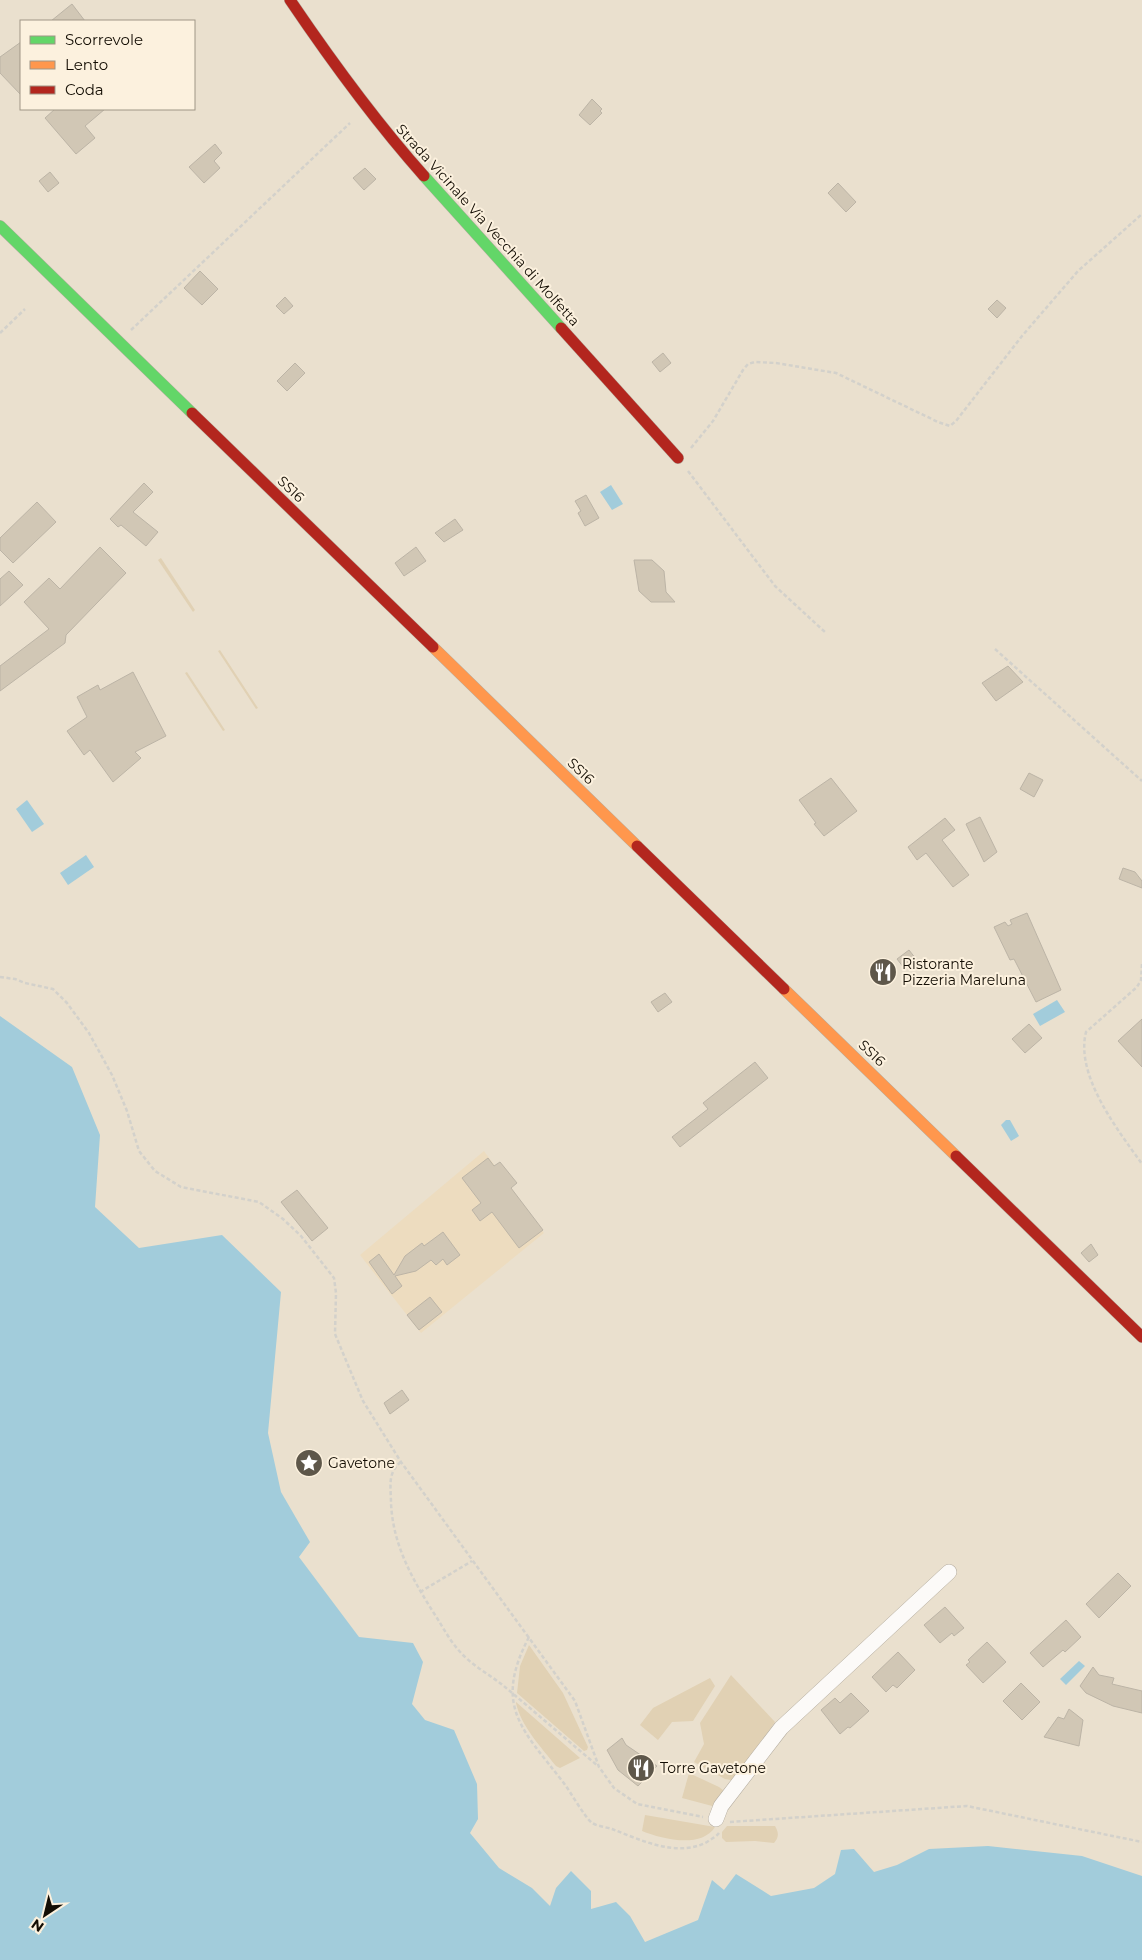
<svg xmlns="http://www.w3.org/2000/svg" width="1142" height="1960" font-family="Montserrat,sans-serif">
	<rect width="100%" height="100%" fill="#eae0ce"/>
	<polygon fill="#eddcbf" points="484,1151 544,1233 421,1333 360,1255"/>
	<g fill="#e1d1b4">
		<polygon points="161,558 195,610 193,612 158,560"/>
		<polygon points="220,650 258,708 256,709 218,651"/>
		<polygon points="187,672 225,730 223,731 185,673"/>
		<polygon points="529,1645 563,1693 588,1747 587,1750 584,1751 517,1693 520,1666"/>
		<polygon points="731,1675 775,1722 735,1778 731,1780 725,1779 694,1762 704,1744 700,1723"/>
		<polygon points="710,1678 715,1686 693,1721 672,1722 658,1740 640,1725 653,1708"/>
		<path d="M 516,1703 L 516,1702 L 580,1758 L 560,1768 L 556,1766 C 541,1747 521,1726 516,1703 Z"/>
		<polygon points="689,1773 719,1787 724,1791 716,1807 682,1798"/>
		<path d="M 645,1815 L 715,1827 C 701,1849 662,1839 642,1831 Z"/>
		<path d="M 727,1826 L 775,1826 C 779,1833 779,1837 774,1843 L 755,1841 L 726,1842 L 722,1838 L 722,1832 Z"/>
	</g>
	<g fill="#a2ccdb">
		<polygon points="611,485 623,504 612,510 600,492"/>
		<polygon points="27,800 44,824 32,832 16,809"/>
		<polygon points="86,855 94,867 68,885 60,873"/>
		<polygon points="1057,1000 1065,1012 1040,1026 1033,1014"/>
		<polygon points="0,1016 72,1067 100,1135 95,1207 139,1248 222,1235 281,1292 268,1433 281,1492 310,1542 299,1557 359,1637 413,1643 423,1662 412,1704 425,1720 454,1730 477,1784 478,1819 470,1833 499,1868 532,1888 550,1906 556,1888 571,1871 591,1891 591,1909 616,1902 630,1916 645,1942 698,1920 712,1880 724,1890 736,1874 771,1896 814,1888 835,1874 841,1850 854,1849 874,1872 897,1865 929,1849 988,1846 1082,1856 1142,1876 1142,1960 0,1960"/>
		<polygon points="1006,1120 1010,1120 1019,1136 1011,1141 1001,1125"/>
		<polygon points="1079,1661 1085,1666 1066,1685 1060,1679"/>
	</g>
	<g fill="#d1c7b5" stroke="#bcb4a6">
		<polygon points="72,4 85,21 51,21 67,8"/>
		<polygon points="21,42 21,95 0,73 0,57"/>
		<polygon points="592,99 602,109 600,111 602,113 590,125 579,115"/>
		<polygon points="55,109 105,109 85,126 95,138 76,154 45,118"/>
		<polygon points="215,144 222,153 214,161 220,168 204,183 189,167"/>
		<polygon points="365,168 376,179 364,190 353,178"/>
		<polygon points="50,172 59,183 48,192 39,181"/>
		<polygon points="838,183 856,202 846,212 828,193"/>
		<polygon points="200,271 218,289 202,305 184,288"/>
		<polygon points="285,297 293,306 284,314 276,306"/>
		<polygon points="997,300 1006,308 997,318 988,309"/>
		<polygon points="663,353 671,363 660,372 652,362"/>
		<polygon points="295,363 305,373 287,391 277,381"/>
		<polygon points="144,483 153,492 133,512 158,532 146,546 121,525 118,527 110,519"/>
		<polygon points="586,495 599,518 585,526 578,513 581,511 575,501"/>
		<polygon points="37,502 56,522 13,563 0,550 0,538"/>
		<polygon points="455,519 463,530 444,542 435,533"/>
		<polygon points="100,547 126,573 66,635 65,643 0,691 0,666 49,629 24,602 49,578 60,589"/>
		<polygon points="416,547 426,561 404,576 395,563"/>
		<polygon points="634,560 652,560 664,571 666,592 675,602 651,602 639,591"/>
		<polygon points="9,571 23,585 0,606 0,579"/>
		<polygon points="1008,666 1023,682 996,701 982,683"/>
		<polygon points="133,672 166,736 135,752 141,758 113,782 90,750 84,755 67,731 87,717 77,697 98,685 100,690"/>
		<polygon points="1029,773 1043,780 1034,797 1020,789"/>
		<polygon points="831,778 857,811 824,836 814,824 816,823 799,800"/>
		<polygon points="980,817 997,852 984,862 966,824"/>
		<polygon points="945,818 955,830 942,840 969,875 953,887 926,853 917,860 908,847"/>
		<polygon points="1123,868 1135,872 1142,881 1142,888 1119,879"/>
		<polygon points="1027,913 1061,990 1036,1002 1014,959 1010,960 994,927 1005,922 1008,926 1012,924 1010,920"/>
		<polygon points="909,950 916,959 904,968 897,959"/>
		<polygon points="665,993 672,1002 658,1012 651,1002"/>
		<polygon points="1142,1019 1142,1067 1118,1041"/>
		<polygon points="1029,1024 1042,1038 1025,1053 1012,1039"/>
		<polygon points="755,1062 768,1078 680,1147 672,1137 708,1109 703,1103"/>
		<polygon points="488,1158 494,1166 500,1162 517,1183 511,1188 543,1230 519,1248 492,1212 480,1221 472,1210 481,1203 462,1178"/>
		<polygon points="297,1190 328,1228 312,1241 281,1202"/>
		<polygon points="443,1232 460,1255 447,1265 443,1259 436,1265 431,1260 416,1271 395,1276 402,1286 392,1294 369,1262 379,1254 394,1275 405,1256 422,1243 424,1246"/>
		<polygon points="1091,1244 1098,1255 1089,1262 1081,1253"/>
		<polygon points="430,1297 442,1312 419,1330 407,1315"/>
		<polygon points="402,1390 409,1400 390,1414 384,1403"/>
		<polygon points="1118,1573 1131,1586 1099,1618 1086,1604"/>
		<polygon points="945,1607 964,1628 954,1636 952,1633 940,1643 924,1625"/>
		<polygon points="1066,1620 1081,1637 1065,1652 1063,1650 1043,1667 1030,1653"/>
		<polygon points="987,1642 1006,1662 983,1683 966,1665 970,1662 968,1660"/>
		<polygon points="898,1652 915,1670 897,1688 893,1685 886,1692 872,1677"/>
		<polygon points="1093,1667 1099,1675 1114,1678 1112,1684 1142,1691 1142,1713 1113,1706 1086,1693 1080,1686"/>
		<polygon points="1021,1683 1040,1702 1022,1720 1003,1701"/>
		<polygon points="851,1693 869,1711 850,1728 848,1727 840,1734 821,1710 835,1698 840,1703"/>
		<polygon points="1069,1709 1083,1720 1079,1746 1044,1737 1058,1717 1064,1719"/>
		<polygon points="622,1738 626,1745 657,1766 638,1786 618,1770 607,1750"/>
	</g>
	<g fill="none" stroke-linecap="round" stroke-linejoin="round">
		<g stroke="#b5ada0" stroke-width="16">
			<polyline id="street" points="716,1819 721,1806 781,1728 949,1572"/>
		</g>
		<g stroke="#b5ada0" stroke-width="12">
			<g id="fast">
				<polyline points="424,176 561,328"/>
				<polyline points="0,226 192,413"/>
			</g>
		</g>
		<g stroke="#b5ada0" stroke-width="12">
			<g id="slow">
				<polyline points="433,647 637,846"/>
				<polyline points="784,989 956,1156"/>
			</g>
		</g>
		<g stroke="#b5ada0" stroke-width="12">
			<g id="jam">
				<path d="M 290,0 C 332,62 374,120 424,176"/>
				<polyline points="561,328 678,458"/>
				<polyline points="192,413 433,647"/>
				<polyline points="637,846 784,989"/>
				<polyline points="956,1156 1142,1337"/>
			</g>
		</g>
		<g stroke="#d3d1cb" stroke-width="2.5" stroke-dasharray="4 2.5" stroke-linecap="butt">
			<polyline points="131,330 350,123"/>
			<polyline points="0,333 25,309"/>
			<polyline points="691,448 713,421 743,370 748,364 755,362 776,363 836,373 938,422 950,426 956,421 1022,336 1078,271 1142,214"/>
			<polyline points="688,471 775,586 826,633"/>
			<polyline points="995,649 1142,781"/>
			<path d="M 1142,964 L 1141,980 L 1137,987 L 1086,1032 C 1075,1076 1118,1130 1142,1164"/>
			<polyline points="0,977 15,979 25,983 53,989 67,1003 89,1033 112,1075 127,1111 139,1151 155,1171 181,1187 259,1202 283,1219 301,1236 334,1278 336,1293 335,1334 363,1401 401,1462 575,1701 599,1767 614,1788 637,1804 703,1817"/>
			<path d="M 401,1462 C 387,1472 391,1488 391,1503 C 393,1547 414,1582 437,1618 C 445,1631 452,1644 463,1655 C 476,1668 492,1676 505,1687 C 536,1713 567,1740 598,1766"/>
			<polyline points="420,1592 472,1561"/>
			<path d="M 529,1637 C 493,1706 522,1729 563,1782 C 570,1791 584,1816 591,1822 C 595,1826 606,1827 612,1829 C 641,1840 677,1858 707,1842 C 711,1839 716,1837 719,1833"/>
			<polyline points="730,1822 967,1806 1142,1842"/>
		</g>
		<use href="#street" stroke="#fcfaf8" stroke-width="15"/>
		<use href="#fast" stroke="#63d668" stroke-width="11"/>
		<use href="#slow" stroke="#ff974d" stroke-width="11"/>
		<use href="#jam" stroke="#b3261e" stroke-width="11"/>
	</g>
	<defs>
		<g id="restaurant-disc" transform="scale(1.4375)"><circle r="9.5" fill="#5e574a" stroke="#fcf1de"/><path d="M-5-6h1v4h1v-4h1v4h1v-4h1v5L-1.5 .5V6h-2V.5L-5-1ZM5-6V6H3V1.5H1.5Q1.5-4 5-6Z" fill="#fff"/></g>
		<g id="sight-disc" transform="scale(1.4375)"><circle r="9.5" fill="#5e574a" stroke="#fcf1de"/><path d="M0-6L1.8-2.2L6-1.7L2.9 1.2L3.7 5.4L0 3.3L-3.7 5.4L-2.9 1.2L-6-1.7L-1.8-2.2Z" fill="#fff"/></g>
	</defs>
	<g fill-rule="evenodd">
		<use href="#restaurant-disc" x="883" y="972"/>
		<use href="#sight-disc" x="309" y="1463"/>
		<use href="#restaurant-disc" x="641" y="1768"/>
	</g>
	<g text-anchor="middle" stroke-width="4" stroke-linejoin="round" paint-order="stroke">
		<g font-size="14" fill="#130d03" stroke="#fcf1de">
			<text transform="translate(488 225) rotate(48)" y="5">Strada Vicinale Via Vecchia di Molfetta</text>
			<text transform="translate(291 489) rotate(44)" y="5">SS16</text>
			<text transform="translate(581 771) rotate(44)" y="5">SS16</text>
			<text transform="translate(872 1053) rotate(44)" y="5">SS16</text>
		</g>
		<g font-size="14" fill="#130d03" stroke="#fcf1de" text-anchor="start">
			<text x="902" y="969">Ristorante<tspan x="902" dy="16">Pizzeria Mareluna</tspan></text>
			<text x="328" y="1468">Gavetone</text>
			<text x="660" y="1773">Torre Gavetone</text>
		</g>
	</g>
	<rect x="20" y="20" width="175" height="90" fill="#fcf1de" stroke="#9f9686"/>
	<rect x="30" y="36" width="25" height="8" fill="#63d668" stroke="#9f9686"/>
	<text x="65" y="45" font-size="15" fill="#130d03">Scorrevole</text>
	<rect x="30" y="61" width="25" height="8" fill="#ff974d" stroke="#9f9686"/>
	<text x="65" y="70" font-size="15" fill="#130d03">Lento</text>
	<rect x="30" y="86" width="25" height="8" fill="#b3261e" stroke="#9f9686"/>
	<text x="65" y="95" font-size="15" fill="#130d03">Coda</text>
	<g transform="translate(45 1915) rotate(215)" stroke="#fcf1de" stroke-width="4" paint-order="stroke">
	<path d="M0-4L9 19L0 12L-9 19Z" fill="#130d03"/>
	<text y="-8" font-size="14" font-weight="bold" text-anchor="middle" fill="#130d03">N</text>
	</g>
</svg>
